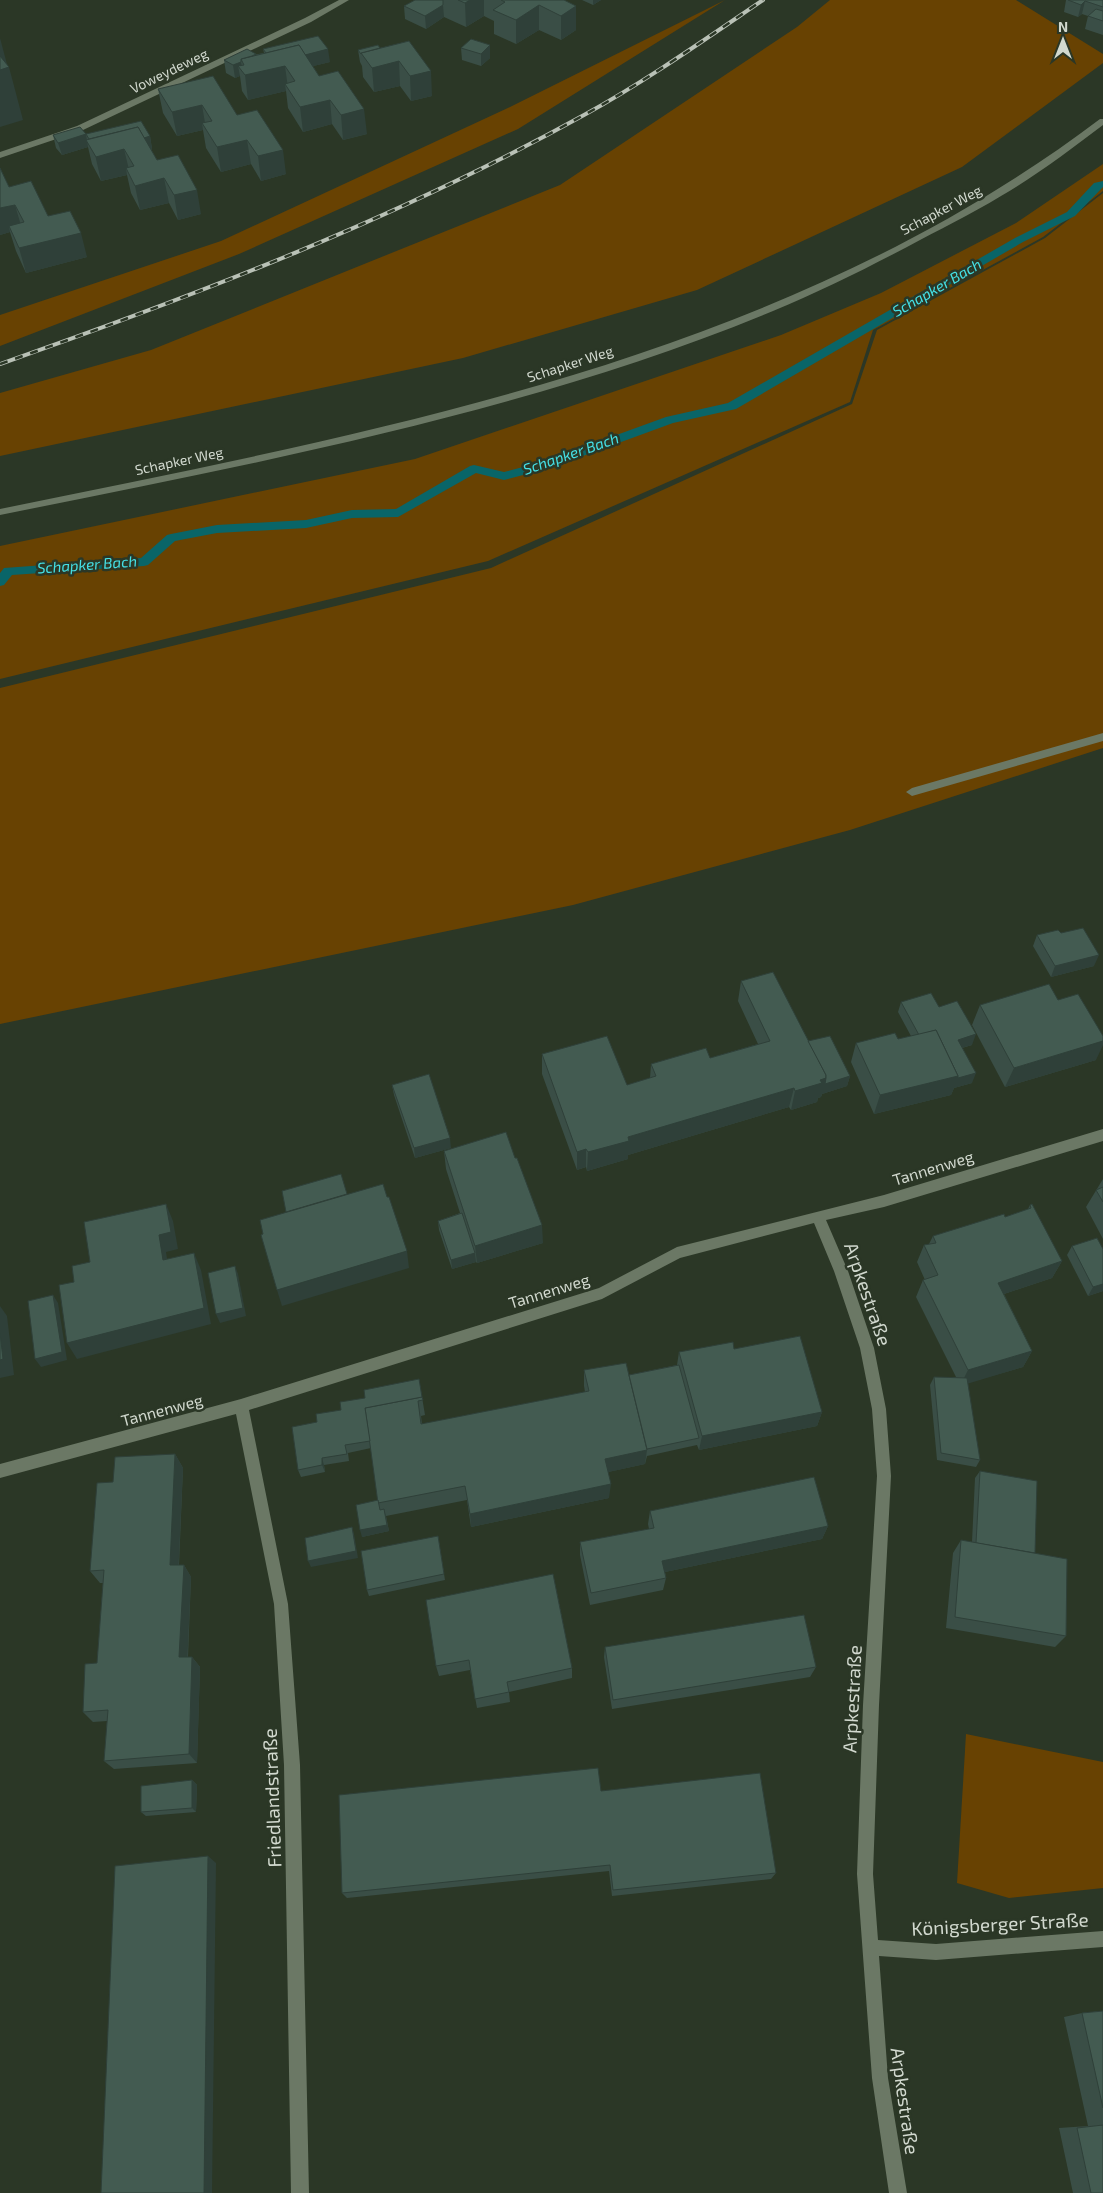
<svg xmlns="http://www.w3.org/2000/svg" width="1103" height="2193" font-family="'Exo 2',sans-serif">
	<rect width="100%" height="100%" fill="#2b3726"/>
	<g fill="#684202">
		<polygon points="725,0 518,129 239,254 0,346 0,315 221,241 510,107"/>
		<polygon points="830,0 1016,0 1103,54 1103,63 962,167 697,290 463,358 0,456 0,393 151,350 560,185 797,27"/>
		<polygon points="1103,164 1103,191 1043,237 873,330 850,402 488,561 0,679 0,546 415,459 781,335 881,293 1016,223"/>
		<polygon points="1103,193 1103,748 850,830 573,905 0,1024 0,688 491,568 852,404 877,330 1045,238"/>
		<polygon points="966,1734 1103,1762 1103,1888 1009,1898 957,1883"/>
	</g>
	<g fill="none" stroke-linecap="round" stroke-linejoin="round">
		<polygon fill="#096568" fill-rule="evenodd" points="1103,181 1103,187 1075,216 1023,242 736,409 673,423 553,467 504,480 476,473 398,517 352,518 306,528 217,533 175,541 148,565 144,566 12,575 4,585 0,586 0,573 4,568 141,558 167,535 171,534 217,525 306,520 352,510 396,509 470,466 474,465 504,472 545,461 666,417 728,403 1015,238 1067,212 1094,183"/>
		<polygon fill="#6b7865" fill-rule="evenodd" points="1103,733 1103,741 912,796 906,792 912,788"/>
		<g fill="#6b7865" fill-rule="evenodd">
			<polygon points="339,0 349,0 311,22 83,130 0,158 0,152 77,126 305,18"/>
			<polygon points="1103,1129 1103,1141 884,1207 826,1220 848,1271 874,1348 886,1409 891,1476 879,1705 873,1874 878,1940 936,1944 1103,1931 1103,1947 936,1960 879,1956 888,2078 907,2193 889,2193 872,2078 857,1874 863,1705 877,1476 872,1409 860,1348 834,1271 814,1223 680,1258 602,1299 249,1410 288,1604 300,1765 309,2193 291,2193 284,1765 274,1604 236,1414 0,1478 0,1464 241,1399 599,1288 677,1247 884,1195"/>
		</g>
		<path fill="#6b7865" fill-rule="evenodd" d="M 1100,119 L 1103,119 L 1103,125 C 1070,150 1037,175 1001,196 C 970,215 938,230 907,247 C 863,270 819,292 773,311 C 530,412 257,463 0,515 L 0,509 C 380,431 783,359 1100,119 Z"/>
		<g stroke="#b9c1b6" stroke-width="4">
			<path id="rail" d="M 0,364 C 200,294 398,218 584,115 C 646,81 704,40 763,0"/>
		</g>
		<use href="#rail" stroke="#2b3726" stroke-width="2.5" stroke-dasharray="8" stroke-linecap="butt"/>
	</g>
	<g fill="#3a4e46">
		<polygon points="415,0 564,0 576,6 576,30 561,40 539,30 516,44 494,34 494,21 484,16 466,27 444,17 426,29 405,19 404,6"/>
		<polygon points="582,0 601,0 593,5"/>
		<polygon points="1066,0 1103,0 1103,35 1085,29 1088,16 1082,14 1078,17 1064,12"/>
		<polygon points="409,41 432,96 411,101 400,86 374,92 363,77 362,66 360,62 358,50 380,48"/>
		<polygon points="490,45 490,58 481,66 462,60 461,48"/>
		<polygon points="263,49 330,62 313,66 319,76 367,134 343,140 332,124 303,132 288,108 286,91 248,100 242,91 240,76 235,78 226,73 224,60 264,53"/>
		<polygon points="158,89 237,115 286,174 261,181 251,164 221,172 206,148 203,130 177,136 163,113"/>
		<polygon points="86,134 150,136 152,149 151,150 157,160 201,214 178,220 169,203 140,210 131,193 127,175 101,181 92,164 88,147 62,155 56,148 53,135"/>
		<polygon points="0,168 9,187 48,216 87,257 26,273 16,251 10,232 0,235"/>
		<polygon points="1061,933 1094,966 1051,977 1033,946 1037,935"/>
		<polygon points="741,981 808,1041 850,1076 847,1086 822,1094 821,1097 818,1098 817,1102 791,1110 789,1107 628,1155 628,1159 587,1171 586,1167 577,1170 542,1074 542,1054 627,1085 650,1078 651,1064 710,1058 758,1044 738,1001"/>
		<polygon points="901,1002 939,1007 972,1045 962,1048 972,1083 954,1088 951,1095 874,1114 851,1062 856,1043 898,1039 911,1036 898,1012"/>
		<polygon points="980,1005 1096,1060 1005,1087 972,1025"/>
		<polygon points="392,1085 451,1148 415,1158 394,1095"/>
		<polygon points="444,1151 515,1158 543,1243 477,1263 476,1262 452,1269 439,1230 438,1221 460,1213 446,1169"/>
		<polygon points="1103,1179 1103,1239 1086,1207"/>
		<polygon points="1030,1205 1062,1261 1052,1278 1004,1294 1032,1351 1023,1367 967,1383 980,1460 976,1467 937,1460 930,1385 934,1377 956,1377 916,1297 923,1280 925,1280 917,1262 924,1245 929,1244 933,1236 1005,1217 1028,1209"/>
		<polygon points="1072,1246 1103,1291 1088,1296 1067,1255"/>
		<polygon points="734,1349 822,1412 817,1426 699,1450 697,1445 647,1456 645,1464 608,1472 609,1498 471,1527 467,1500 386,1516 389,1531 362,1537 378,1500 371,1448 348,1453 349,1461 324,1465 325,1472 301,1477 298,1470 317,1422 365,1398 419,1379 425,1415 421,1416 422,1424 585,1392 584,1386 584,1370 629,1375 677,1365 679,1352"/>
		<polygon points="175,1454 183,1468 179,1565 184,1565 191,1577 188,1657 192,1657 200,1667 197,1763 114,1769 104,1761 107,1721 93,1722 83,1712 97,1663 103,1583 100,1583 90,1571 113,1482"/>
		<polygon points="980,1471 1035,1553 1066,1636 1055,1647 946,1628 953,1553 961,1540 972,1542 975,1478"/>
		<polygon points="650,1511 828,1526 822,1539 665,1572 666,1578 663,1590 590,1605 580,1555 580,1542 649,1529 648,1524"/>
		<polygon points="438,1536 445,1580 369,1596 367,1590"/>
		<polygon points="553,1574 572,1668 572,1678 509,1692 510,1702 477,1708 470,1670 439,1676 436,1666"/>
		<polygon points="605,1647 816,1667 810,1677 612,1709 604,1657"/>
		<polygon points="192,1780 197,1785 196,1812 146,1816 141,1812"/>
		<polygon points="601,1791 776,1873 771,1879 612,1896 609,1871 347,1898 342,1893"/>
		<polygon points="1103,2011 1103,2193 1073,2193 1059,2128 1088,2126 1064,2017 1082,2013"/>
	</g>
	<g fill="#2f4039">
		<polygon points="470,0 484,0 484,16 466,27 465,3"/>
		<polygon points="593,0 601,0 593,5"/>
		<polygon points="1085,1 1082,14 1078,17 1081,5"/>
		<polygon points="443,5 444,17 426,29 425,16"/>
		<polygon points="539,5 539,30 516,44 516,20"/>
		<polygon points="576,6 576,30 561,40 561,16"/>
		<polygon points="0,38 8,68 9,67 23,120 0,127"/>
		<polygon points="490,45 490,58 481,66 481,54"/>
		<polygon points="328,49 330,62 289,72 285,66 288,88 285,84 286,91 248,100 245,75 273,63"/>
		<polygon points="399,61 400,86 374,92 372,68"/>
		<polygon points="241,62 243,72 238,66 240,76 235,78 233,65"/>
		<polygon points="431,71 432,96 411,101 410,76"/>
		<polygon points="330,100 332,124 303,132 300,107"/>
		<polygon points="202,105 206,129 202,123 203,130 177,136 172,112"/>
		<polygon points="364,109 367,134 343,140 341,115"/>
		<polygon points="86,134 88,147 62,155 58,143"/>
		<polygon points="150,136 152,149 128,155 124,149 130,174 126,168 127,175 101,181 94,150"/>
		<polygon points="247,140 251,164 221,172 217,147"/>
		<polygon points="283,150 286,174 261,181 258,156"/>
		<polygon points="164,178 169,203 140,210 135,186"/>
		<polygon points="197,190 201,214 178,220 174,195"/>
		<polygon points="15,205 22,229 9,226 10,232 0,235 0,208"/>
		<polygon points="81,233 87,257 26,273 19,248"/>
		<polygon points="1099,955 1094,966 1051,977 1055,966"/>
		<polygon points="976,1034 972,1045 954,1050 958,1040"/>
		<polygon points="1103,1041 1103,1045 1096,1060 1005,1087 1014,1068"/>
		<polygon points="976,1073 972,1083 954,1088 951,1095 874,1114 880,1095 958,1076"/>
		<polygon points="850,1076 847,1086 822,1094 821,1097 818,1098 817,1102 791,1110 795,1091 820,1080 826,1078"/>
		<polygon points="794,1088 789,1107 628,1155 628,1159 587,1171 588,1152 628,1137"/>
		<polygon points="450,1138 451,1148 415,1158 414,1148"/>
		<polygon points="586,1149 586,1167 577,1170 577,1152"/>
		<polygon points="166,1204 173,1221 178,1249 166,1252 170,1277 163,1260 159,1235"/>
		<polygon points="542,1225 543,1243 477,1263 475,1246"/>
		<polygon points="407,1251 409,1268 282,1306 277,1290"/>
		<polygon points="194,1253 201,1270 211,1324 77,1359 67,1343"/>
		<polygon points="475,1253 476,1262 452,1269 451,1260"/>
		<polygon points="1062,1261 1052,1278 989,1299 998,1283"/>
		<polygon points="235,1266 238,1274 246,1316 220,1323 216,1314"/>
		<polygon points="1103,1284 1103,1291 1088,1296 1093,1287"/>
		<polygon points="53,1295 58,1303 67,1360 41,1367 35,1359"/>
		<polygon points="0,1306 7,1316 14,1375 0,1378"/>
		<polygon points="1032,1351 1023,1367 960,1386 968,1370"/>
		<polygon points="822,1412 817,1426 699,1450 702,1436"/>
		<polygon points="647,1450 645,1464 604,1473 605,1459"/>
		<polygon points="175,1454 183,1468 178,1578 170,1565"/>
		<polygon points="322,1458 324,1465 325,1472 322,1465"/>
		<polygon points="611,1484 609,1498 471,1527 470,1514"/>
		<polygon points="384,1509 389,1531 362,1537 360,1530"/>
		<polygon points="828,1526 822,1539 660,1573 662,1561"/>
		<polygon points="352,1527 354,1534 358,1558 311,1567 308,1561"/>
		<polygon points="184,1565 191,1577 187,1667 179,1657"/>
		<polygon points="192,1657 200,1667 197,1763 189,1754"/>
		<polygon points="192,1780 197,1785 196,1812 192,1808"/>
		<polygon points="208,1856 216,1863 212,2193 204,2193"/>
	</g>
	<g fill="#435b51" stroke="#2f4039">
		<polygon points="415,0 443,0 443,5 425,16 404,6"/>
		<polygon points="458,0 470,0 465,3"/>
		<polygon points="501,0 564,0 576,6 561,16 539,5 516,20 493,10 505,2"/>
		<polygon points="1068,0 1103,0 1103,7 1085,1 1081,5"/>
		<polygon points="1096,9 1103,11 1103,21 1088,16"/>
		<polygon points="318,36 328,49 305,55 299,45 266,53 263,49"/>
		<polygon points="471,39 490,45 481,54 461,48"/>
		<polygon points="409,41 431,71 410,76 399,61 372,68 361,53"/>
		<polygon points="299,45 319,76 338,71 364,109 341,115 330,100 300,107 285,84 295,81 285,66 245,75 238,66 244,65 241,59"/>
		<polygon points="378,45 380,48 361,53 361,54 358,50"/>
		<polygon points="247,49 256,54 252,56 241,59 241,62 233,65 224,60"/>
		<polygon points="0,56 9,67 0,70"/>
		<polygon points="213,76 237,115 257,110 283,150 258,156 247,140 217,147 202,123 212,121 202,105 172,112 158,89"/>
		<polygon points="141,121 150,136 144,138 138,127 89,139 86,134"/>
		<polygon points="80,127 86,134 58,143 53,135"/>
		<polygon points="138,127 157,160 178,155 197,190 174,195 164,178 135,186 126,168 134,166 124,149 96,157 86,140"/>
		<polygon points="0,168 9,187 31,181 48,216 70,211 81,233 19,248 9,226 24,222 15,205 0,208"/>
		<polygon points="1083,928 1099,955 1055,966 1037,935 1058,930 1061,933"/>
		<polygon points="773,972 826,1075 826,1078 820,1080 822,1083 795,1091 794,1088 628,1137 629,1141 588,1152 586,1149 577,1152 542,1054 607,1036 627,1085 656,1076 651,1064 706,1048 710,1058 770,1041 741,981"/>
		<polygon points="1049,984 1058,1000 1078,994 1103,1036 1103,1041 1014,1068 980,1005"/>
		<polygon points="931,993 939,1007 957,1001 976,1034 958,1040 976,1073 958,1078 958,1076 936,1030 919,1035 901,1002"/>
		<polygon points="936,1030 958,1076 880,1095 856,1043 895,1033 898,1039"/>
		<polygon points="830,1036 850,1076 825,1084 826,1078 826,1075 808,1041"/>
		<polygon points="429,1074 450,1138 414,1148 392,1085"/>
		<polygon points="506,1132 515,1158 517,1158 542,1225 475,1246 444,1151"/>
		<polygon points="341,1174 347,1194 286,1212 282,1191"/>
		<polygon points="383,1184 387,1197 389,1197 407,1251 277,1290 261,1235 263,1234 260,1220"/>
		<polygon points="1103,1187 1103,1202 1096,1190"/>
		<polygon points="166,1204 171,1232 159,1235 163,1260 194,1253 204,1308 67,1343 59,1285 74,1282 72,1266 90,1262 84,1222"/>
		<polygon points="1032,1204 1062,1261 998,1283 1032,1351 968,1370 923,1280 938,1275 924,1245 936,1243 933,1236 1004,1214 1005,1217 1031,1208 1030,1205"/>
		<polygon points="462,1213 475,1253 451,1260 438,1221"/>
		<polygon points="1097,1238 1103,1249 1103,1284 1093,1287 1072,1246"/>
		<polygon points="235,1266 243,1308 216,1314 208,1273"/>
		<polygon points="53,1295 62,1352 35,1359 28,1301"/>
		<polygon points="0,1333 3,1359 0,1360"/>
		<polygon points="800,1336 822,1412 702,1436 679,1352 733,1342 734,1349"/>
		<polygon points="626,1363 647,1450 605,1459 611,1484 470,1514 465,1486 378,1503 365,1408 422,1397 423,1400 418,1401 421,1424 589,1391 584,1370"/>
		<polygon points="679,1365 699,1438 647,1449 629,1375"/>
		<polygon points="934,1377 967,1378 980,1460 941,1453"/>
		<polygon points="419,1379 422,1397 365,1408 370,1441 345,1445 347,1454 322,1458 322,1465 298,1470 292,1427 317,1422 316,1414 341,1410 340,1402 365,1398 364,1390"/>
		<polygon points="175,1454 170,1565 184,1565 179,1657 192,1657 189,1754 104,1761 108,1710 83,1712 85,1664 97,1663 104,1570 90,1571 97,1483 113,1482 115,1457"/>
		<polygon points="980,1471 1037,1481 1035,1553 976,1543"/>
		<polygon points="814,1477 828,1526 662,1561 666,1578 591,1593 580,1542 654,1528 650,1511"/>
		<polygon points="378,1500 380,1510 384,1509 387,1525 360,1530 356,1505"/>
		<polygon points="352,1527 356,1551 308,1561 305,1538"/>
		<polygon points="438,1536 444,1574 367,1590 361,1551"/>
		<polygon points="961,1540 1067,1559 1066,1636 955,1617"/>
		<polygon points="553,1574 572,1668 507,1682 509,1692 475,1699 469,1660 436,1666 426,1600"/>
		<polygon points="804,1615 816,1667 613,1700 605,1647"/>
		<polygon points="598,1768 601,1791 760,1773 776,1873 613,1890 610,1865 342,1893 339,1795"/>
		<polygon points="192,1780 192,1808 141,1812 141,1786"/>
		<polygon points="208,1856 204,2193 101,2193 115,1866"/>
		<polygon points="1103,2011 1103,2108 1082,2013"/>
		<polygon points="1103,2125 1103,2193 1091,2193 1077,2128"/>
	</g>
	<g text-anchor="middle" stroke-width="5" stroke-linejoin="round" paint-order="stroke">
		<g font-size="14" fill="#d2d9cf" stroke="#2b3726">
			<text transform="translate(169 71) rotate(-26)" y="5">Voweydeweg</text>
			<text transform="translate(941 210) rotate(-28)" y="5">Schapker Weg</text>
			<text transform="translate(570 364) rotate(-18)" y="5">Schapker Weg</text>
			<text transform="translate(179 461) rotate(-12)" y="5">Schapker Weg</text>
		</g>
		<g font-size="15" font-style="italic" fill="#45e0e6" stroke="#2b3726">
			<text transform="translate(937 288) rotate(-30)" y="5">Schapker Bach</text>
			<text transform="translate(571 454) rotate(-19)" y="5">Schapker Bach</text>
			<text transform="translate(87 565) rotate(-4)" y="5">Schapker Bach</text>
		</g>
		<g font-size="16" fill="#d2d9cf" stroke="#2b3726">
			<text transform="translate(933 1168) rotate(-17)" y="6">Tannenweg</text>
			<text transform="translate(549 1291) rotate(-17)" y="6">Tannenweg</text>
			<text transform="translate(162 1410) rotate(-15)" y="6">Tannenweg</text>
		</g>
		<g font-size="19" fill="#d2d9cf" stroke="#2b3726">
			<text transform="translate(868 1294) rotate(71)" y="7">Arpkestraße</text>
			<text transform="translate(852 1699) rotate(-87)" y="7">Arpkestraße</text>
			<text transform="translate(272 1798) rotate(-92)" y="7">Friedlandstraße</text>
			<text transform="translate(1000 1924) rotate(-3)" y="7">Königsberger Straße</text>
			<text transform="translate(905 2101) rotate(82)" y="7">Arpkestraße</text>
		</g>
	</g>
	<g transform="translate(1063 40)" stroke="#2b3726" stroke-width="4" paint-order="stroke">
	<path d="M0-4L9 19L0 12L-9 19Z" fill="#d2d9cf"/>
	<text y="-8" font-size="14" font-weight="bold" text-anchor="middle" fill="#d2d9cf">N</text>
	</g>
</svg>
